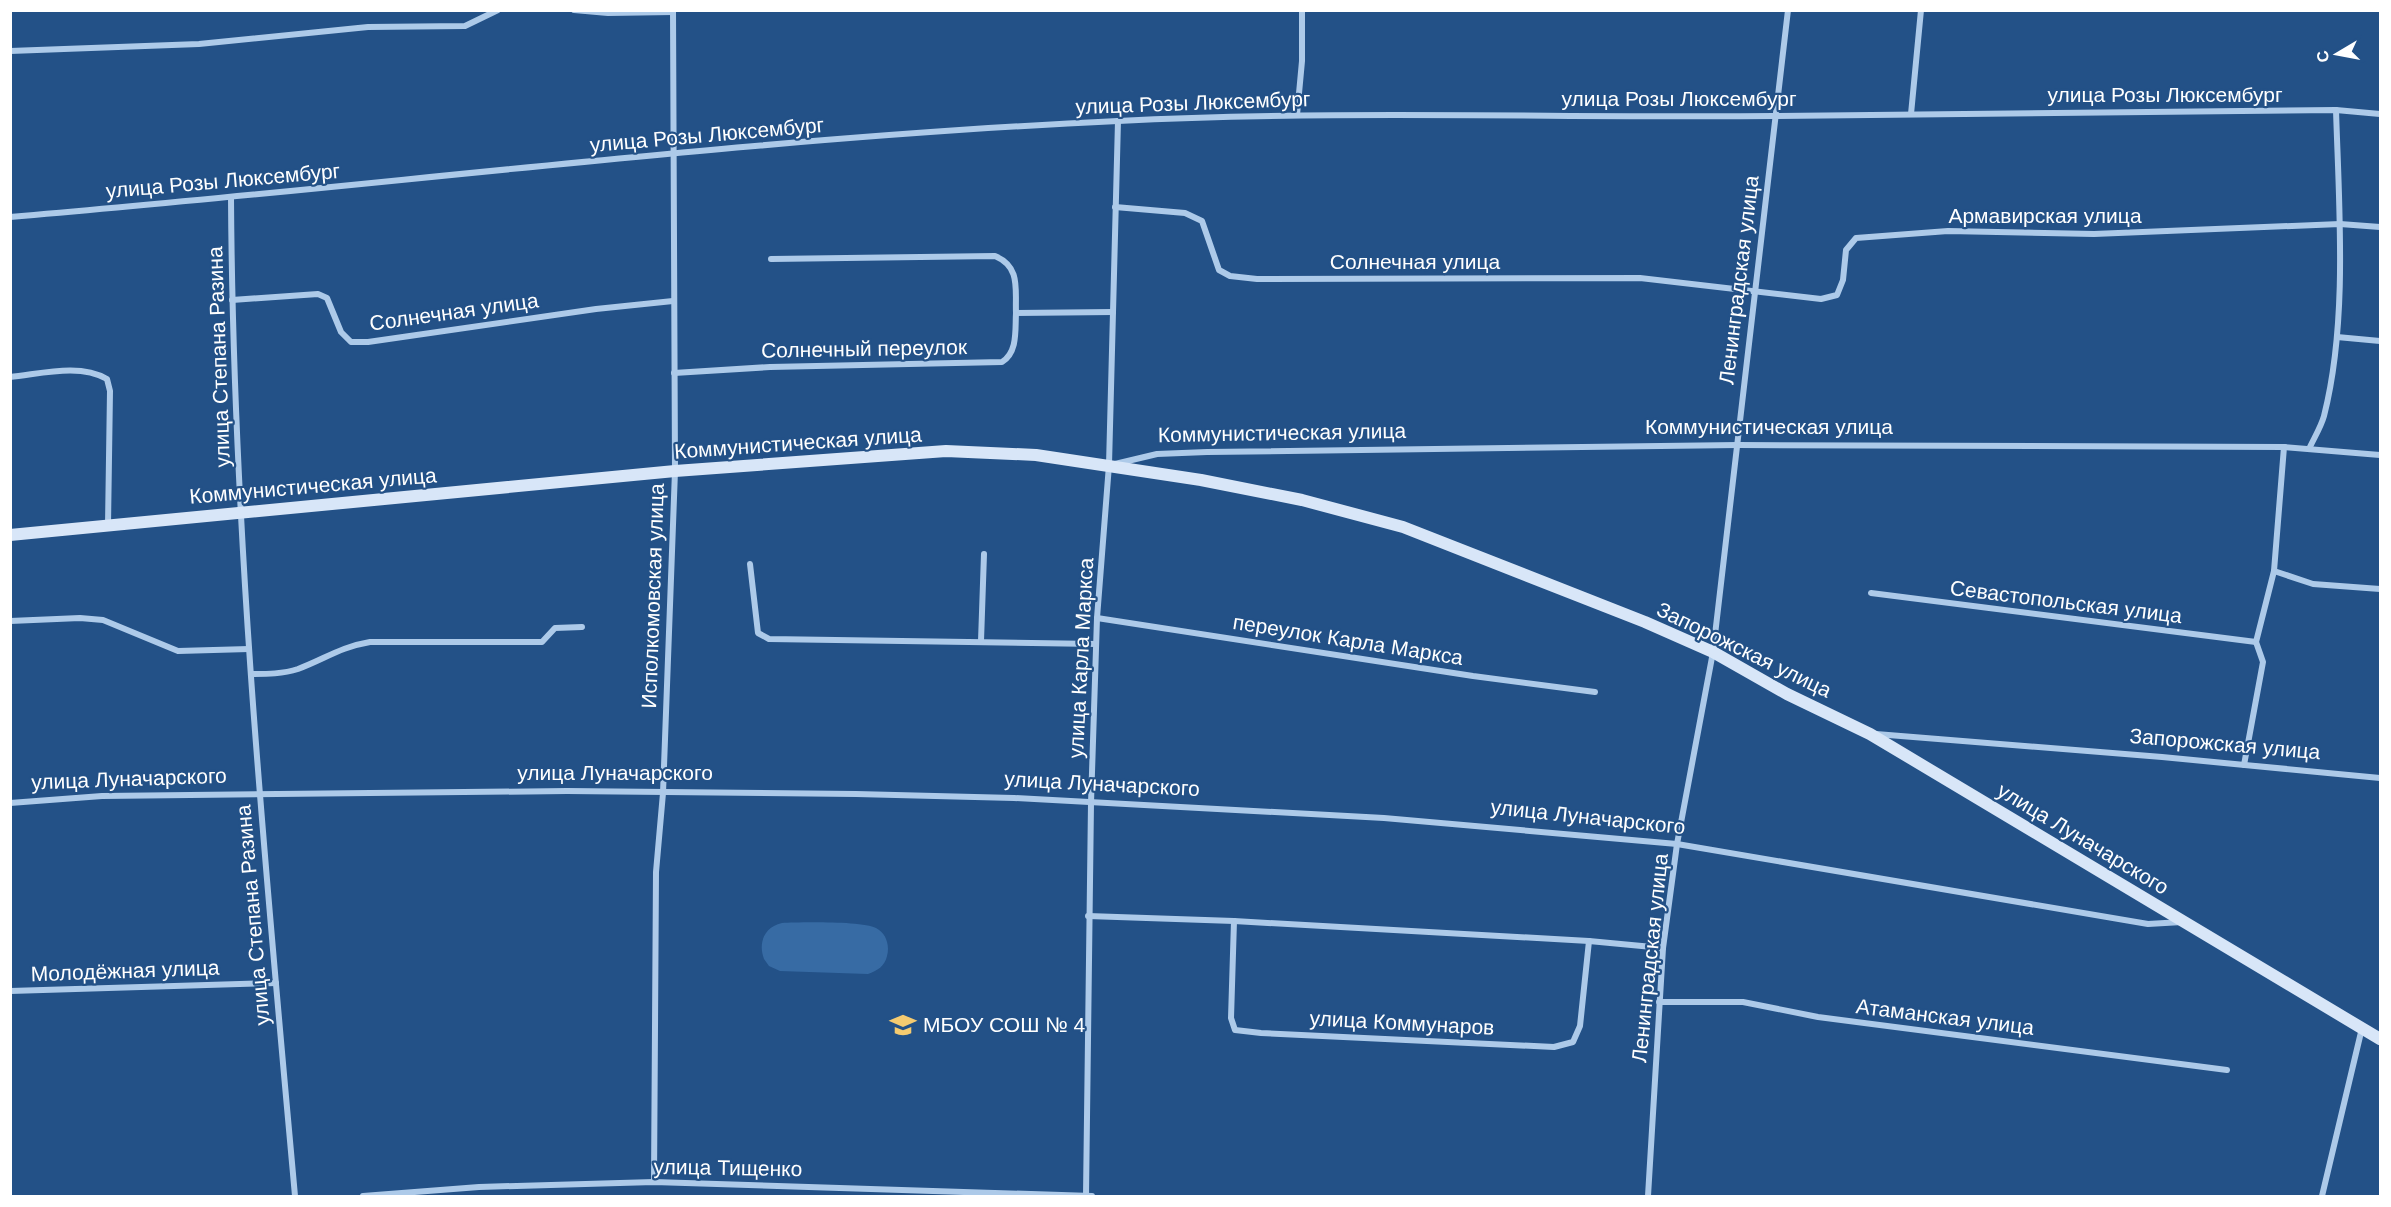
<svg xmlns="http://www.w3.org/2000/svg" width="2391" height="1207" font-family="Arial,sans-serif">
	<rect width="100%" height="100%" fill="#235187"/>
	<path fill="#376ba4" d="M 782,923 C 799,922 863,921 876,928 C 886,933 890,945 887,956 C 885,966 877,971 868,974 L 780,971 L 769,966 L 764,959 C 758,943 764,927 782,923 Z"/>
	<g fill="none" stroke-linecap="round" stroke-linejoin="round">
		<g stroke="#adcae9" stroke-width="6">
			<polyline points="574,10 608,13 673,12"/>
			<polyline points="10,51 199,44 368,27 465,26 498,10"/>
			<polyline points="1911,114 1921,10"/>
			<polyline points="1297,115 1302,61 1302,10"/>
			<path d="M 231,198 C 233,532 265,864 295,1196"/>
			<polyline points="1115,207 1185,213 1202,221 1219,270 1230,276 1257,279 1640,278 1821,299 1837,295 1843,280 1846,250 1856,238 1948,231 2094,234 2340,224 2380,227"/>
			<path d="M 10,217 C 380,186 748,138 1118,121 C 1337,110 1556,118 1774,116 C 1961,115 2149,111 2336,110 L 2380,114"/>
			<path d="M 771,259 L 995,256 C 1021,267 1015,289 1016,313 L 1113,312"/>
			<polyline points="232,300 318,294 327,298 341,332 351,342 368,342 596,309 673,301"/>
			<polyline points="2337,337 2380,341"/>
			<path d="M 674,373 L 770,367 L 1002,362 C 1018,352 1015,330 1016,313"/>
			<path d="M 10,377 C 41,374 79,363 107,379 L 110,391 L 108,525"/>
			<path d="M 2309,449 C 2314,438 2321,427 2324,416 C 2348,322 2339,207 2336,110"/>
			<polyline points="1115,464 1157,454 1207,452 1738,445 2284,447 2380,455"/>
			<polyline points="750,564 758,633 769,639 1096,644"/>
			<polyline points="2274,571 2313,584 2380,589"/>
			<polyline points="1871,593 2256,642"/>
			<polyline points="1097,618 1473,676 1595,692"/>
			<polyline points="10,621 80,618 103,620 178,651 249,649"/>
			<polyline points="981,641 984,554"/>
			<path d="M 251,674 C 267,674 283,674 298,669 C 325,659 340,647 370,642 L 542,642 L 555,628 L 582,627"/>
			<polyline points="1876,734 2162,757 2380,778"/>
			<polyline points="2244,765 2263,662 2256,642 2274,571 2284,447"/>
			<polyline points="10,803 102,796 567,791 856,794 1014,798 1384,818 1677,844 2148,924 2182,922"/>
			<polyline points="1088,916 1234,921 1589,941 1663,948"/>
			<polyline points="1234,921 1231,1018 1235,1030 1261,1033 1554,1047 1573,1042 1580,1026 1589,941"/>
			<polyline points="10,991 276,983"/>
			<polyline points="1659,1002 1743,1002 1818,1017 2227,1070"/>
			<polyline points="654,1182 656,872 663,793 675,471 673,10"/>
			<polyline points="363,1196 479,1187 654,1182 1092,1196"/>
			<polyline points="1086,1196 1091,803 1097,618 1109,465 1118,121"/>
			<polyline points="1648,1196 1663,948 1677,844 1713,652 1788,10"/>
			<polyline points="2322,1196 2362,1028"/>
		</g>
		<polyline stroke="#d8e6f8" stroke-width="12" points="10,535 675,471 946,451 1036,455 1201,480 1302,500 1403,527 1645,622 1713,652 1787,694 1870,734 2380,1039"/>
	</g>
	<defs>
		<g id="school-bare" transform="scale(2.07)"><path d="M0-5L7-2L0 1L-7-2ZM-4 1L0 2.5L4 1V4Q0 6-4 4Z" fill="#f5cb70" stroke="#235187" stroke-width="2.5" paint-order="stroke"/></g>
	</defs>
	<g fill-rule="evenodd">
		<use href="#school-bare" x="903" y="1025"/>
	</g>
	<g text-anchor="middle" stroke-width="4.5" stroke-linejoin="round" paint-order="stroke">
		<g font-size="21" fill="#fff" stroke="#235187">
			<text x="2165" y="102">улица Розы Люксембург</text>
			<text x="1679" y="106">улица Розы Люксембург</text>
			<text transform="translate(1193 103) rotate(-2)" y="7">улица Розы Люксембург</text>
			<text transform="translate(707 135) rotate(-5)" y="7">улица Розы Люксембург</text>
			<text transform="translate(223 181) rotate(-5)" y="7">улица Розы Люксембург</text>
			<text x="2045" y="223">Армавирская улица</text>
			<text x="1415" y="269">Солнечная улица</text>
			<text transform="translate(1739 280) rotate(-83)" y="7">Ленинградская улица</text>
			<text transform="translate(454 312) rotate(-8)" y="7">Солнечная улица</text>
			<text transform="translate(864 349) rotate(-1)" y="7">Солнечный переулок</text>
			<text transform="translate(219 357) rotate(-92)" y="7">улица Степана Разина</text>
			<text x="1769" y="434">Коммунистическая улица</text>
			<text transform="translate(1282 433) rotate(-1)" y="7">Коммунистическая улица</text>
			<text transform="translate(798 443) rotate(-4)" y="7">Коммунистическая улица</text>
			<text transform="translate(313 486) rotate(-5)" y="7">Коммунистическая улица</text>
			<text transform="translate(653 596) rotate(-88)" y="7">Исполкомовская улица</text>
			<text transform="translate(2066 602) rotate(7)" y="7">Севастопольская улица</text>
			<text transform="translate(1348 640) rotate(9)" y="7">переулок Карла Маркса</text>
			<text transform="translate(1744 650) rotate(26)" y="7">Запорожская улица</text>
			<text transform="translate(1081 658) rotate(-87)" y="7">улица Карла Маркса</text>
			<text transform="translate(2225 744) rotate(5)" y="7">Запорожская улица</text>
			<text x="615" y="780">улица Луначарского</text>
			<text transform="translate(129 779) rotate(-2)" y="7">улица Луначарского</text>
			<text transform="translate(1102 784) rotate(3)" y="7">улица Луначарского</text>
			<text transform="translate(1588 817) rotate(6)" y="7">улица Луначарского</text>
			<text transform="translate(2083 839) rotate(31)" y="7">улица Луначарского</text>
			<text transform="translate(253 915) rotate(-95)" y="7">улица Степана Разина</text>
			<text transform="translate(1650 958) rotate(-84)" y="7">Ленинградская улица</text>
			<text transform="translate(125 971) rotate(-2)" y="7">Молодёжная улица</text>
			<text transform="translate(1945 1017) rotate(7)" y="7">Атаманская улица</text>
			<text transform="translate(1402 1023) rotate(3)" y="7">улица Коммунаров</text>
			<text transform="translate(728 1168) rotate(1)" y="7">улица Тищенко</text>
		</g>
		<g font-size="21" fill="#fff" stroke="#235187" text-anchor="start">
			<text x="923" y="1032">МБОУ СОШ № 4</text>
		</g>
	</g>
	<rect width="2391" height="1207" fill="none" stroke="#ffffff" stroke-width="24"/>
	<g transform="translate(2337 54) rotate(260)" stroke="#235187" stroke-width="4.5" paint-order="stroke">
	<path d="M0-4.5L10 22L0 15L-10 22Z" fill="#ffffff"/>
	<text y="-9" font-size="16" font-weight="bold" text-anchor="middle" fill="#ffffff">С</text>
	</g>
</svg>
